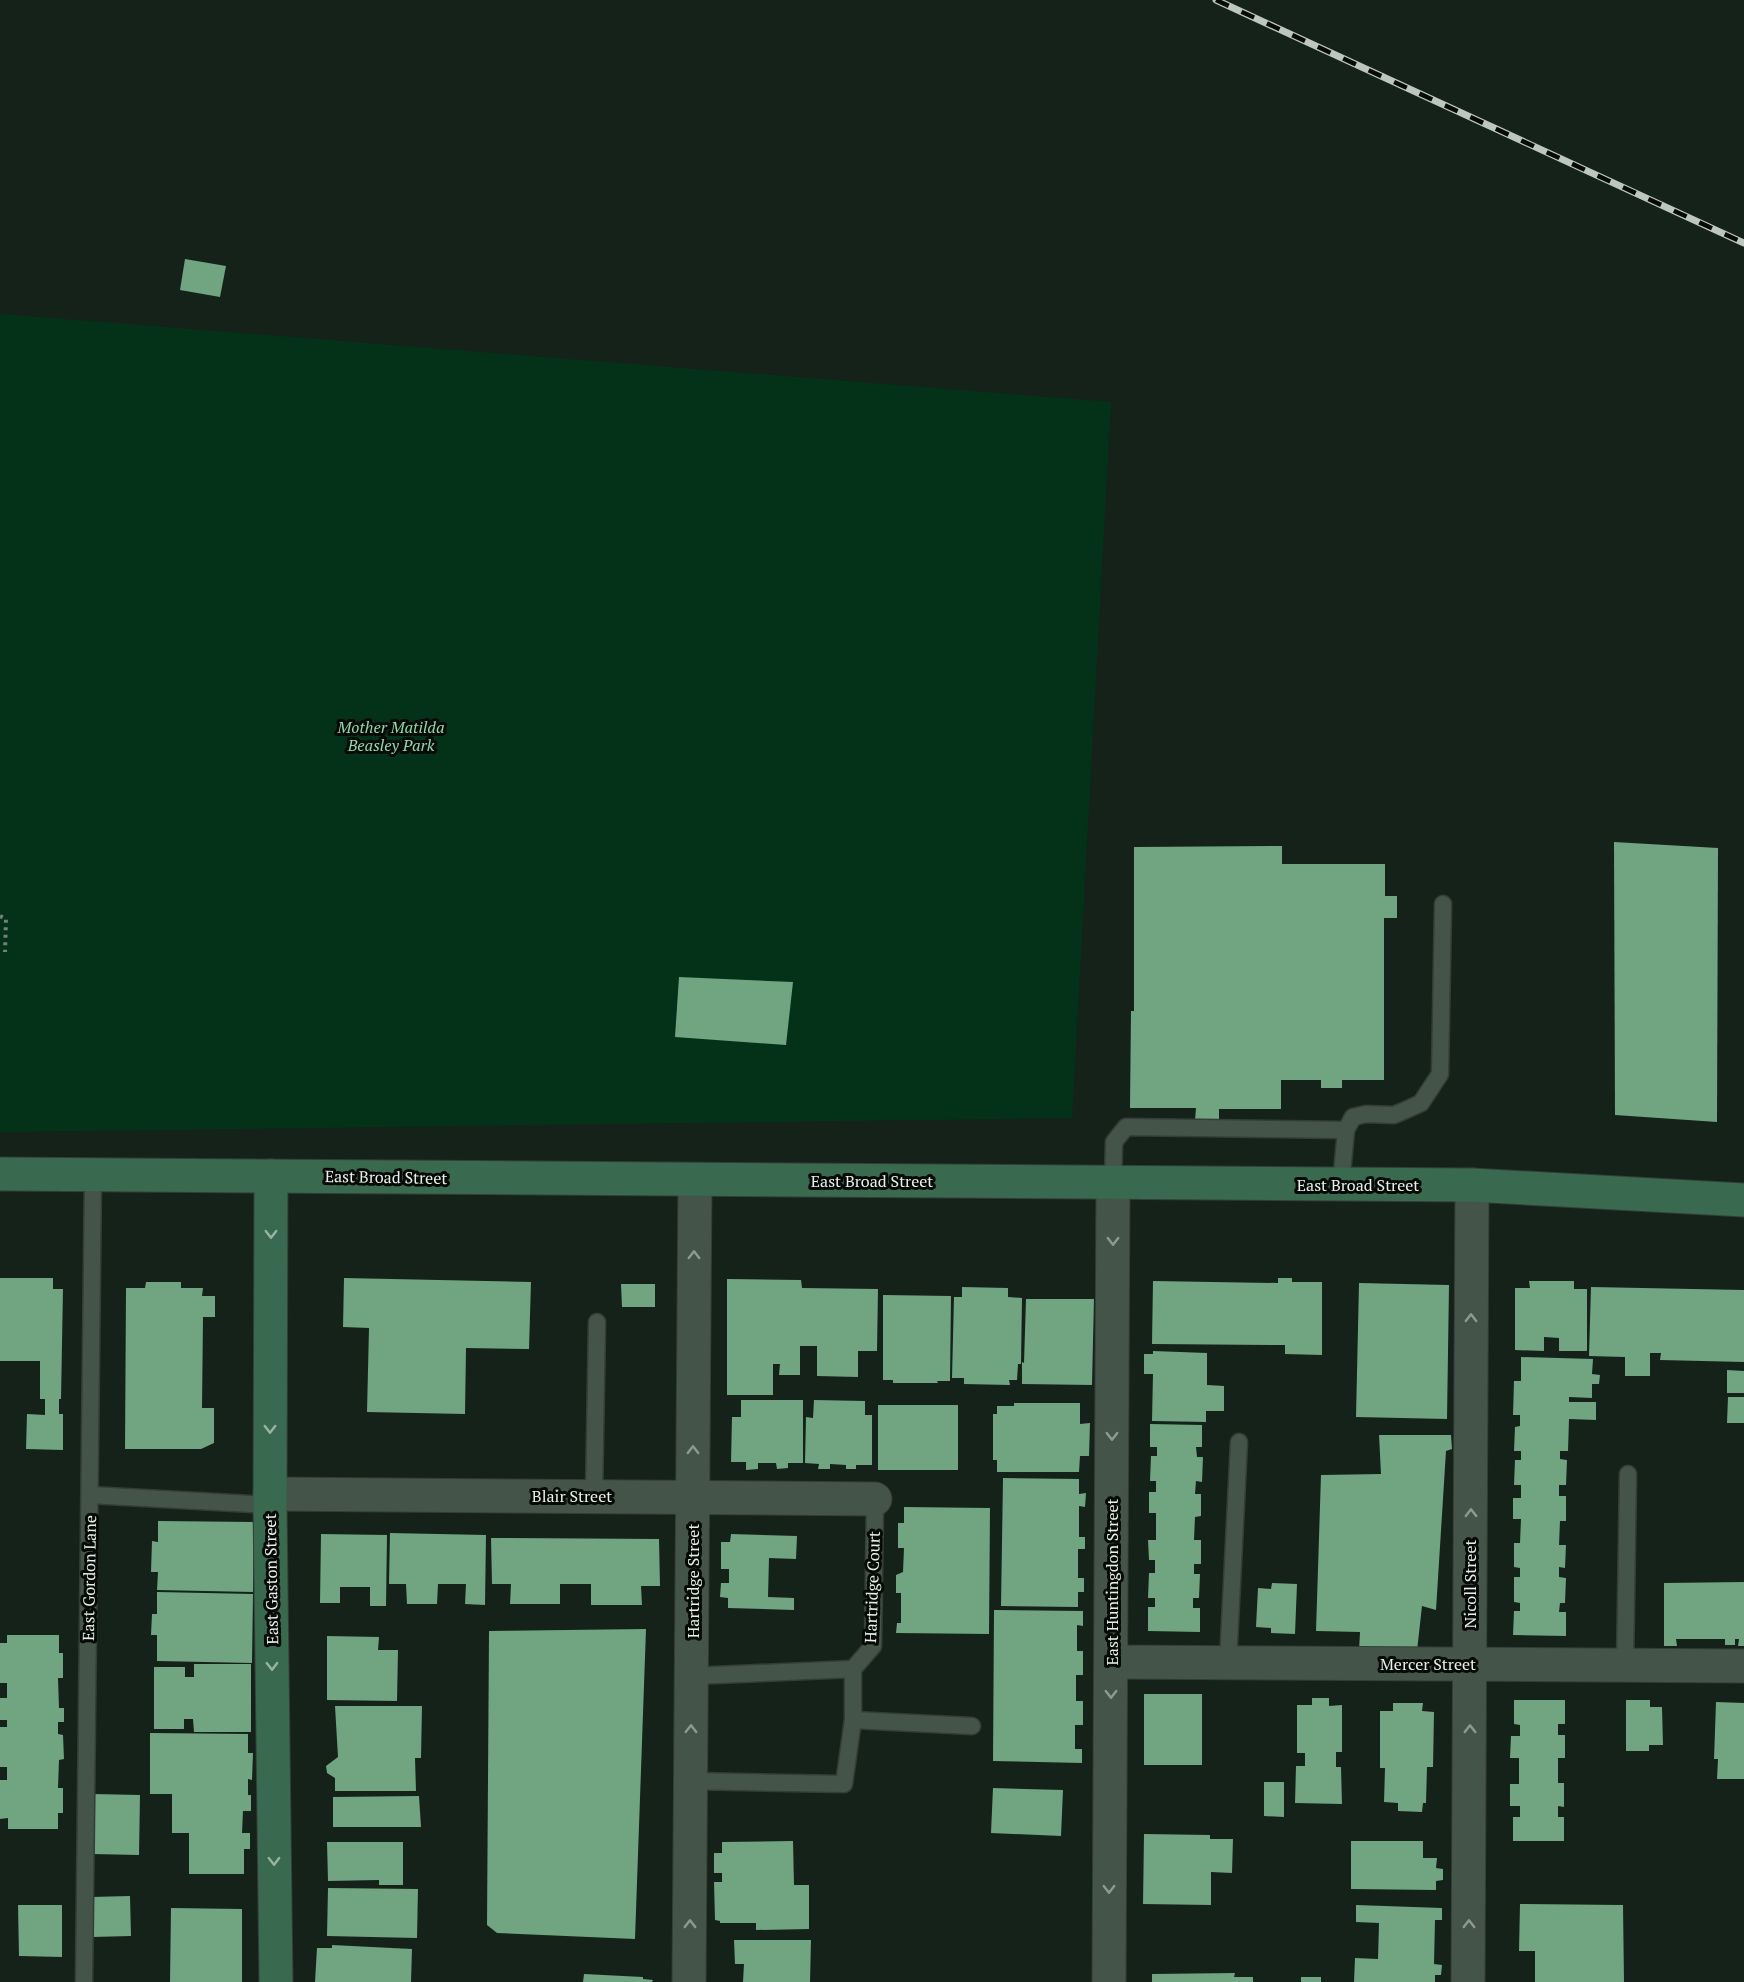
<svg xmlns="http://www.w3.org/2000/svg" width="1744" height="1982" font-family="'PT Serif',serif">
	<rect width="100%" height="100%" fill="#152219"/>
	<polygon fill="#043219" points="0,314 1111,402 1072,1118 0,1132"/>
	<g fill="#71a481">
		<polygon points="185,259 226,266 220,297 180,290"/>
		<polygon points="1614,842 1718,848 1717,1122 1615,1115"/>
		<polygon points="1282,846 1282,864 1385,864 1385,896 1397,896 1397,918 1384,918 1384,1080 1342,1080 1342,1088 1321,1088 1321,1080 1281,1080 1281,1109 1219,1109 1219,1120 1195,1120 1196,1108 1130,1108 1131,1011 1134,1011 1134,847"/>
		<polygon points="679,977 793,982 786,1045 675,1037"/>
		<polygon points="0,1278 53,1278 53,1289 63,1289 61,1399 59,1399 59,1414 63,1414 63,1450 26,1449 27,1414 45,1415 45,1399 40,1399 40,1361 0,1361"/>
		<polygon points="344,1278 531,1282 529,1349 466,1348 465,1414 367,1412 369,1328 343,1327"/>
		<polygon points="1278,1278 1292,1278 1292,1282 1322,1282 1322,1355 1285,1354 1285,1345 1152,1344 1153,1281 1278,1283"/>
		<polygon points="727,1279 801,1280 802,1288 878,1289 877,1351 858,1351 858,1377 817,1376 817,1346 800,1346 800,1375 779,1375 780,1364 773,1364 773,1395 727,1395"/>
		<polygon points="1529,1281 1574,1281 1574,1289 1587,1289 1587,1351 1559,1351 1559,1338 1544,1337 1544,1351 1515,1350 1515,1288 1530,1288"/>
		<polygon points="146,1282 181,1282 181,1288 203,1288 202,1296 215,1296 215,1317 203,1317 202,1408 214,1408 214,1443 201,1449 125,1449 126,1288 145,1288"/>
		<polygon points="1359,1283 1449,1285 1447,1419 1356,1417"/>
		<polygon points="621,1284 655,1284 655,1307 622,1307"/>
		<polygon points="962,1287 1008,1288 1008,1297 1022,1298 1021,1364 1018,1364 1017,1380 1009,1380 1010,1385 964,1384 964,1378 952,1378 954,1297 962,1297"/>
		<polygon points="1591,1287 1744,1290 1744,1362 1660,1360 1661,1353 1650,1353 1650,1376 1625,1376 1625,1357 1589,1356"/>
		<polygon points="883,1295 951,1296 950,1381 937,1381 938,1383 893,1383 893,1380 883,1380"/>
		<polygon points="1026,1299 1094,1299 1092,1385 1022,1384 1022,1362 1024,1363"/>
		<polygon points="1153,1351 1207,1353 1207,1385 1224,1386 1224,1411 1206,1411 1206,1422 1152,1421 1153,1374 1144,1374 1144,1354 1153,1354"/>
		<polygon points="1521,1357 1593,1359 1592,1374 1600,1375 1599,1384 1592,1384 1592,1398 1569,1397 1569,1402 1596,1402 1596,1420 1569,1419 1568,1451 1560,1451 1560,1459 1567,1460 1566,1485 1559,1485 1559,1496 1566,1496 1566,1521 1560,1521 1559,1545 1566,1545 1565,1568 1559,1567 1559,1577 1566,1578 1565,1603 1560,1603 1559,1612 1566,1612 1566,1636 1513,1635 1514,1611 1520,1611 1520,1603 1514,1602 1514,1577 1520,1577 1520,1568 1514,1567 1514,1543 1520,1543 1521,1519 1513,1519 1513,1498 1521,1498 1521,1485 1514,1485 1515,1460 1521,1460 1521,1451 1514,1451 1515,1427 1520,1426 1520,1415 1513,1415 1514,1381 1521,1381"/>
		<polygon points="1727,1370 1744,1371 1744,1393 1727,1393"/>
		<polygon points="1728,1397 1744,1397 1744,1423 1727,1423"/>
		<polygon points="741,1400 803,1400 803,1463 788,1463 788,1468 777,1469 776,1463 758,1463 758,1469 746,1470 746,1462 731,1462 732,1417 741,1417"/>
		<polygon points="814,1400 865,1401 865,1415 872,1415 872,1465 856,1465 856,1469 846,1469 846,1465 830,1464 830,1469 818,1469 819,1464 805,1463 806,1417 813,1418"/>
		<polygon points="1014,1403 1080,1403 1080,1424 1090,1423 1089,1456 1080,1456 1079,1472 997,1472 997,1460 993,1460 993,1414 997,1414 997,1406 1014,1406"/>
		<rect x="878" y="1405" width="80" height="65"/>
		<polygon points="1150,1424 1202,1425 1202,1447 1196,1447 1197,1457 1203,1457 1202,1482 1196,1481 1195,1494 1201,1494 1201,1516 1195,1517 1194,1540 1201,1540 1201,1564 1194,1564 1194,1574 1200,1574 1199,1598 1193,1598 1193,1608 1200,1608 1200,1632 1148,1631 1148,1607 1155,1607 1155,1598 1148,1598 1149,1573 1155,1573 1155,1560 1149,1560 1148,1540 1156,1540 1156,1513 1149,1513 1149,1492 1156,1492 1156,1481 1150,1481 1151,1456 1157,1456 1157,1447 1150,1447"/>
		<polygon points="1379,1435 1451,1435 1452,1449 1446,1451 1436,1610 1422,1606 1417,1651 1359,1651 1360,1632 1316,1631 1321,1475 1381,1474"/>
		<polygon points="1003,1478 1079,1479 1079,1494 1086,1493 1085,1507 1079,1506 1079,1537 1085,1537 1085,1549 1078,1549 1078,1578 1084,1578 1084,1592 1078,1592 1078,1607 1001,1606"/>
		<polygon points="904,1507 990,1508 989,1634 896,1633 897,1623 901,1623 901,1593 896,1593 896,1575 903,1572 904,1548 898,1548 898,1523 904,1523"/>
		<polygon points="158,1521 254,1522 253,1592 157,1590 158,1572 151,1572 152,1541 158,1542"/>
		<polygon points="390,1533 486,1535 485,1605 465,1604 466,1584 438,1584 437,1604 407,1604 406,1584 389,1584"/>
		<polygon points="321,1534 387,1535 386,1606 370,1606 370,1587 340,1587 340,1603 320,1603"/>
		<polygon points="731,1534 797,1536 796,1559 769,1558 768,1597 794,1598 794,1610 728,1608 728,1598 720,1597 721,1583 729,1583 729,1569 721,1569 721,1542 730,1542"/>
		<polygon points="491,1538 659,1539 660,1586 641,1586 642,1605 591,1605 591,1584 560,1584 560,1604 510,1604 511,1584 492,1584"/>
		<polygon points="1744,1582 1744,1646 1738,1646 1739,1639 1735,1639 1735,1645 1725,1645 1725,1639 1676,1639 1677,1646 1664,1646 1664,1583"/>
		<polygon points="1272,1583 1297,1584 1295,1634 1271,1633 1271,1628 1256,1627 1258,1588 1271,1589"/>
		<polygon points="157,1592 253,1594 252,1663 157,1661 157,1635 151,1635 152,1614 157,1614"/>
		<polygon points="994,1610 1083,1611 1083,1626 1077,1625 1077,1651 1083,1651 1083,1675 1076,1675 1076,1701 1083,1701 1083,1725 1075,1725 1075,1749 1082,1749 1082,1763 993,1761"/>
		<polygon points="646,1629 635,1939 497,1933 487,1925 489,1631"/>
		<polygon points="7,1635 59,1635 59,1653 63,1653 63,1678 58,1678 59,1708 64,1708 64,1722 58,1722 58,1734 63,1735 64,1759 59,1760 58,1788 63,1788 63,1813 58,1813 58,1829 8,1829 8,1818 0,1819 0,1780 7,1780 7,1767 0,1767 0,1727 7,1727 7,1720 0,1720 0,1698 7,1698 7,1683 0,1683 0,1643 7,1643"/>
		<polygon points="327,1636 379,1637 378,1650 398,1650 397,1701 327,1700"/>
		<polygon points="194,1664 251,1664 251,1732 194,1732 193,1719 184,1719 184,1729 154,1729 154,1667 185,1667 185,1677 194,1677"/>
		<rect x="1144" y="1694" width="58" height="71"/>
		<polygon points="1312,1698 1329,1698 1329,1706 1342,1705 1342,1752 1336,1752 1336,1767 1341,1767 1342,1804 1295,1803 1296,1766 1305,1766 1305,1753 1297,1753 1297,1705 1312,1705"/>
		<polygon points="1514,1700 1565,1700 1565,1724 1558,1724 1558,1735 1565,1735 1565,1758 1558,1758 1558,1783 1564,1783 1564,1807 1558,1806 1558,1817 1564,1817 1564,1841 1513,1841 1513,1817 1520,1817 1520,1806 1510,1806 1510,1784 1519,1784 1519,1758 1510,1758 1511,1736 1520,1736 1520,1725 1514,1724"/>
		<polygon points="1626,1700 1650,1700 1650,1707 1662,1707 1663,1745 1649,1745 1649,1751 1626,1751"/>
		<polygon points="1716,1702 1744,1703 1744,1779 1717,1779 1718,1759 1714,1759"/>
		<polygon points="1393,1703 1423,1703 1422,1711 1434,1712 1433,1767 1427,1767 1426,1803 1423,1803 1422,1812 1398,1811 1398,1803 1384,1802 1385,1768 1380,1768 1380,1711 1393,1711"/>
		<polygon points="335,1706 422,1706 421,1758 415,1758 416,1791 335,1791 335,1778 327,1773 326,1766 338,1757"/>
		<polygon points="150,1733 248,1734 248,1753 253,1753 252,1780 248,1779 248,1795 251,1795 251,1811 243,1811 242,1833 250,1833 250,1849 244,1849 244,1874 189,1874 189,1833 172,1833 172,1794 150,1794"/>
		<polygon points="1264,1782 1284,1782 1284,1817 1264,1816"/>
		<polygon points="993,1788 1063,1790 1061,1836 991,1833"/>
		<polygon points="93,1794 140,1795 139,1855 92,1854"/>
		<polygon points="419,1796 421,1827 333,1827 333,1797"/>
		<polygon points="1144,1834 1210,1835 1210,1839 1233,1839 1232,1873 1211,1872 1211,1905 1143,1904"/>
		<polygon points="793,1841 794,1885 809,1885 809,1929 756,1930 756,1923 720,1923 720,1921 715,1920 714,1882 722,1882 722,1873 714,1873 714,1853 722,1853 722,1842"/>
		<polygon points="1351,1841 1423,1841 1423,1858 1437,1858 1436,1868 1443,1869 1443,1880 1436,1881 1436,1890 1351,1889"/>
		<polygon points="327,1842 403,1842 403,1885 379,1885 379,1880 328,1881"/>
		<polygon points="328,1888 418,1889 417,1938 327,1936"/>
		<polygon points="130,1896 131,1936 92,1937 91,1897"/>
		<polygon points="1520,1904 1623,1905 1624,1982 1535,1982 1535,1951 1519,1951"/>
		<polygon points="18,1905 62,1905 62,1957 19,1956"/>
		<polygon points="1356,1905 1442,1908 1442,1920 1435,1920 1434,1964 1442,1965 1441,1975 1435,1975 1435,1982 1354,1982 1355,1958 1378,1959 1379,1923 1356,1922"/>
		<polygon points="171,1908 242,1909 242,1982 170,1982"/>
		<polygon points="734,1940 811,1940 810,1982 743,1982 744,1964 735,1964"/>
		<polygon points="332,1945 412,1949 411,1982 315,1982 317,1948 332,1948"/>
		<polygon points="1235,1973 1234,1977 1253,1977 1253,1982 1152,1982 1152,1974"/>
		<polygon points="584,1974 643,1977 643,1979 653,1980 652,1982 583,1982"/>
		<rect x="1301" y="1977" width="20" height="5"/>
	</g>
	<g fill="none" stroke-linecap="round" stroke-linejoin="round">
		<g stroke="#343d37" stroke-width="19">
			<g id="lane">
				<polyline points="1113,1182 1114,1142 1126,1127 1346,1130"/>
				<polyline points="1341,1184 1346,1130 1353,1117 1366,1114 1394,1115 1408,1109 1421,1103 1440,1074 1443,904"/>
				<polyline points="90,1495 270,1505"/>
				<polyline points="594,1496 597,1322"/>
				<polyline points="1228,1663 1239,1442"/>
				<polyline points="1625,1665 1628,1474"/>
				<polyline points="853,1669 873,1646 875,1499"/>
				<polyline points="853,1669 853,1720 972,1726"/>
				<polyline points="692,1676 853,1669"/>
				<polyline points="691,1781 844,1784 853,1720"/>
				<polyline points="84,1982 93,1175"/>
			</g>
		</g>
		<g stroke="#343d37" stroke-width="35">
			<g id="street">
				<polyline points="270,1494 875,1499"/>
				<polyline points="1111,1662 1744,1666"/>
				<polyline points="689,1982 695,1180"/>
				<polyline points="1109,1982 1113,1182"/>
				<polyline points="1468,1982 1472,1185"/>
			</g>
		</g>
		<g stroke="#343d37" stroke-width="35">
			<g id="secondary">
				<polyline points="0,1174 1472,1185 1744,1200"/>
				<polyline points="271,1176 270,1505 276,1982"/>
			</g>
		</g>
		<polyline stroke="#747f77" stroke-width="4" stroke-dasharray="3 4.5" stroke-linecap="butt" points="0,916 6,919 5,952"/>
		<use href="#lane" stroke="#455449" stroke-width="16"/>
		<use href="#street" stroke="#455449" stroke-width="33"/>
		<use href="#secondary" stroke="#39694e" stroke-width="33"/>
		<g stroke="#bdc7bf" stroke-width="7">
			<polyline id="rail" points="1216,0 1744,243"/>
		</g>
		<use href="#rail" stroke="#050a06" stroke-width="4.5" stroke-dasharray="14" stroke-linecap="butt"/>
	</g>
	<defs><path id="oneway-chevron" d="M-2-3.5L2.5 0L-2 3.5" fill="none" stroke-width="1.6" stroke-linecap="round" stroke-linejoin="round" transform="scale(1.5)"/></defs>
	<g stroke="#99b3a3">
		<use href="#oneway-chevron" transform="translate(271 1234) rotate(90)"/>
		<use href="#oneway-chevron" transform="translate(270 1429) rotate(90)"/>
		<use href="#oneway-chevron" transform="translate(272 1666) rotate(89)"/>
		<use href="#oneway-chevron" transform="translate(274 1861) rotate(89)"/>
	</g>
	<g stroke="#8e9a91">
		<use href="#oneway-chevron" transform="translate(1113 1241) rotate(90)"/>
		<use href="#oneway-chevron" transform="translate(694 1255) rotate(-90)"/>
		<use href="#oneway-chevron" transform="translate(1471 1318) rotate(-90)"/>
		<use href="#oneway-chevron" transform="translate(1112 1436) rotate(90)"/>
		<use href="#oneway-chevron" transform="translate(693 1450) rotate(-90)"/>
		<use href="#oneway-chevron" transform="translate(1471 1513) rotate(-90)"/>
		<use href="#oneway-chevron" transform="translate(1111 1694) rotate(90)"/>
		<use href="#oneway-chevron" transform="translate(691 1729) rotate(-89)"/>
		<use href="#oneway-chevron" transform="translate(1470 1729) rotate(-90)"/>
		<use href="#oneway-chevron" transform="translate(1109 1889) rotate(90)"/>
		<use href="#oneway-chevron" transform="translate(690 1924) rotate(-90)"/>
		<use href="#oneway-chevron" transform="translate(1469 1924) rotate(-90)"/>
	</g>
	<g text-anchor="middle" stroke-width="6" stroke-linejoin="round" paint-order="stroke">
		<g font-size="16" font-style="italic" fill="#8edba8" stroke="#050a06">
			<text x="391" y="733">Mother Matilda<tspan x="391" dy="18">Beasley Park</tspan></text>
		</g>
		<g font-size="16" fill="#e7f0e9" stroke="#050a06">
			<text transform="translate(386 1177) rotate(1)" y="6">East Broad Street</text>
			<text x="872" y="1187">East Broad Street</text>
			<text x="1358" y="1191">East Broad Street</text>
			<text x="572" y="1502">Blair Street</text>
			<text transform="translate(89 1578) rotate(-89)" y="6">East Gordon Lane</text>
			<text transform="translate(271 1579) rotate(-91)" y="6">East Gaston Street</text>
			<text transform="translate(693 1581) rotate(-90)" y="6">Hartridge Street</text>
			<text transform="translate(1112 1582) rotate(-90)" y="6">East Huntingdon Street</text>
			<text transform="translate(1470 1584) rotate(-90)" y="6">Nicoll Street</text>
			<text transform="translate(872 1587) rotate(-88)" y="6">Hartridge Court</text>
			<text x="1428" y="1670">Mercer Street</text>
		</g>
	</g>
</svg>
